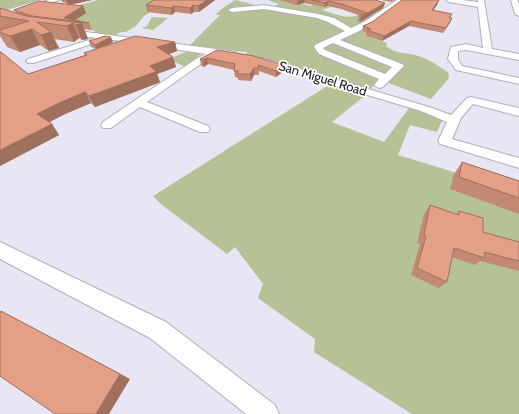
<svg xmlns="http://www.w3.org/2000/svg" width="519" height="414" font-family="Cabin,sans-serif">
	<rect width="100%" height="100%" fill="#e8e6f4"/>
	<g fill="#b5c296">
		<polygon points="0,0 40,0 0,12"/>
		<polygon points="98,0 205,0 150,9 149,13 144,16 136,26 126,32 121,32 114,36 92,33 96,31 67,25 67,11 79,5"/>
		<path d="M 232,0 C 247,0 265,13 279,4 L 268,0 L 288,0 L 311,6 L 320,0 L 335,1 L 334,6 L 322,10 C 333,13 346,20 358,15 C 369,19 373,16 381,9 L 385,10 L 366,23 L 359,21 L 358,22 L 361,23 L 361,26 L 357,28 L 364,32 L 372,33 L 366,36 L 387,43 L 386,46 C 399,56 407,51 421,57 C 431,60 439,67 448,72 L 449,78 L 431,99 L 381,80 L 371,88 L 363,89 L 246,55 L 247,52 L 226,50 L 225,53 L 188,47 L 220,15 L 215,15 L 221,9 L 234,1 Z"/>
		<polygon points="152,17 168,18 153,30 142,28 147,26"/>
		<polygon points="189,51 203,52 186,67 168,59"/>
		<polygon points="332,83 367,94 332,122 384,142 409,108 443,118 437,132 410,125 398,155 519,192 519,414 412,414 314,352 315,339 258,298 263,284 235,247 227,254 162,205 153,196"/>
	</g>
	<g fill="none" stroke-linecap="round" stroke-linejoin="round">
		<g stroke="#b0aebb" stroke-width="2">
			<g id="minor">
				<polygon points="49,0 59,0 0,20 0,16"/>
				<path d="M 397,0 L 404,0 L 370,26 L 340,40 L 402,64 L 404,66 L 383,87 L 379,88 L 374,85 L 379,79 L 319,54 L 314,47 L 315,45 L 345,31 L 328,22 L 317,18 L 264,9 L 232,12 L 228,10 L 232,8 L 264,5 L 318,14 L 334,18 L 351,28 L 364,22 ZM 333,43 L 392,67 L 385,74 L 325,50 L 323,48 Z"/>
				<polygon points="446,0 462,0 478,2 478,0 484,0 492,49 519,54 519,60 466,50 458,51 458,59 462,66 519,78 519,84 456,70 448,59 451,47 466,44 483,48 478,7 449,2"/>
				<polygon points="511,0 517,0 519,4 519,16 515,14"/>
				<polygon points="63,29 216,49 235,52 240,55 235,58 217,55 202,63 147,102 208,126 210,129 208,132 200,132 140,107 111,128 103,128 101,125 103,122 196,59 206,54 107,39 34,63 28,63 26,61 28,59 96,38 63,33"/>
				<polygon points="263,58 429,107 451,115 467,98 471,97 519,108 519,116 473,104 461,118 452,139 519,158 519,168 440,144 438,141 447,122 421,111 260,63 258,61 260,59"/>
				<polygon points="0,242 166,322 275,405 279,414 246,414 150,338 0,259"/>
			</g>
		</g>
		<use href="#minor" fill="#fff" fill-rule="evenodd"/>
	</g>
	<g fill="#c38a73">
		<polygon points="61,0 92,0 70,5 86,13 75,20 89,23 92,30 84,29 88,39 82,40 79,38 74,42 54,39 59,48 49,51 40,45 20,52 7,47 0,36 0,8 16,13 14,10 68,5 67,3 62,2"/>
		<polygon points="154,0 215,0 199,12 194,12 191,14 175,12 172,15 147,12 146,5"/>
		<polygon points="279,0 375,0 385,3 383,8 360,22 357,22 359,16 361,16 341,9 327,6 324,7 304,3 297,5"/>
		<polygon points="381,0 395,0 391,2"/>
		<polygon points="439,0 437,5 433,10 452,14 450,18 452,18 449,24 443,33 409,26 382,41 366,36 367,33 362,31 363,26 372,22"/>
		<polygon points="89,41 113,42 106,46 175,42 177,51 169,54 173,57 176,67 157,74 160,82 158,83 95,107 91,103 65,114 49,122 52,124 59,135 0,166 0,52 28,74 85,55 84,53 96,49 91,47"/>
		<polygon points="217,50 284,71 276,77 259,71 259,75 254,75 251,81 238,80 238,78 235,77 234,70 208,64 204,67 201,66 200,59"/>
		<polygon points="462,162 519,181 519,214 450,189 454,174"/>
		<polygon points="430,205 456,214 459,211 483,232 519,242 519,271 480,261 475,265 452,257 447,282 439,288 411,275 420,244 417,243 424,214"/>
	</g>
	<g fill="#9f705e">
		<polygon points="66,0 92,0 68,5"/>
		<polygon points="207,0 215,0 199,12 198,6"/>
		<polygon points="298,0 305,0 304,3 297,5"/>
		<polygon points="439,0 437,5 430,15 432,10"/>
		<polygon points="328,1 327,6 324,7 325,3"/>
		<polygon points="385,3 383,8 360,22 361,17"/>
		<polygon points="193,5 194,12 191,14 190,8"/>
		<polygon points="83,6 86,13 74,21 64,18"/>
		<polygon points="174,6 175,12 172,15 171,8"/>
		<polygon points="452,18 449,24 443,33"/>
		<polygon points="411,21 409,26 382,41 384,36"/>
		<polygon points="73,23 79,38 74,42 67,26"/>
		<polygon points="82,23 88,39 82,40 76,25"/>
		<polygon points="32,29 40,45 20,52 10,36"/>
		<polygon points="51,32 59,48 49,51 41,35"/>
		<polygon points="111,37 113,42 97,51 95,45"/>
		<polygon points="175,42 177,51 160,57 157,47"/>
		<polygon points="173,57 176,67 157,74 160,82 158,83 95,107 89,96 150,66"/>
		<polygon points="207,58 208,64 204,67 203,60"/>
		<polygon points="284,65 284,71 276,77 276,71"/>
		<polygon points="254,68 254,75 251,81 250,74"/>
		<polygon points="85,92 91,103 65,114 44,125 37,114 59,103"/>
		<polygon points="52,124 59,135 0,166 0,150"/>
		<polygon points="1,311 130,379 109,414 96,414"/>
	</g>
	<g fill="#e3a086" stroke="#9f705e">
		<polygon points="154,0 207,0 198,6 193,5 190,8 174,6 171,8 146,5"/>
		<polygon points="312,0 375,0 385,3 361,17 359,16 367,13 342,4 328,1 325,3"/>
		<polygon points="402,0 439,0 432,10 452,14 449,18 452,18 446,28 411,21 384,36 367,30 371,29 363,26 372,22"/>
		<polygon points="39,1 83,6 64,18 89,23 32,16 14,10"/>
		<polygon points="0,8 26,16 82,23 76,25 73,23 67,26 37,22 51,32 41,35 32,29 10,36 0,32 0,30 29,21 0,16"/>
		<polygon points="105,36 111,37 95,45 89,41"/>
		<polygon points="135,36 175,42 157,47 173,57 150,66 157,72 155,72 89,96 85,92 59,103 37,114 52,124 0,150 0,52 1,52 28,74 87,55 84,53"/>
		<polygon points="217,50 254,56 284,65 276,71 258,65 259,68 254,68 250,74 238,74 238,71 234,71 235,64 207,58 203,60 200,59"/>
		<polygon points="462,162 519,181 519,198 459,177"/>
		<polygon points="430,205 459,215 459,211 483,218 483,232 519,242 519,261 484,252 485,258 454,248 447,282 417,268 426,236 424,235"/>
		<polygon points="1,311 120,374 96,414 55,414 0,376 0,313"/>
	</g>
	<g text-anchor="middle" stroke-width="3.5" stroke-linejoin="round" paint-order="stroke">
		<g font-size="13" fill="#1c1b20" stroke="#fff">
			<text transform="translate(323 78) rotate(17)" y="5">San Miguel Road</text>
		</g>
	</g>
</svg>
